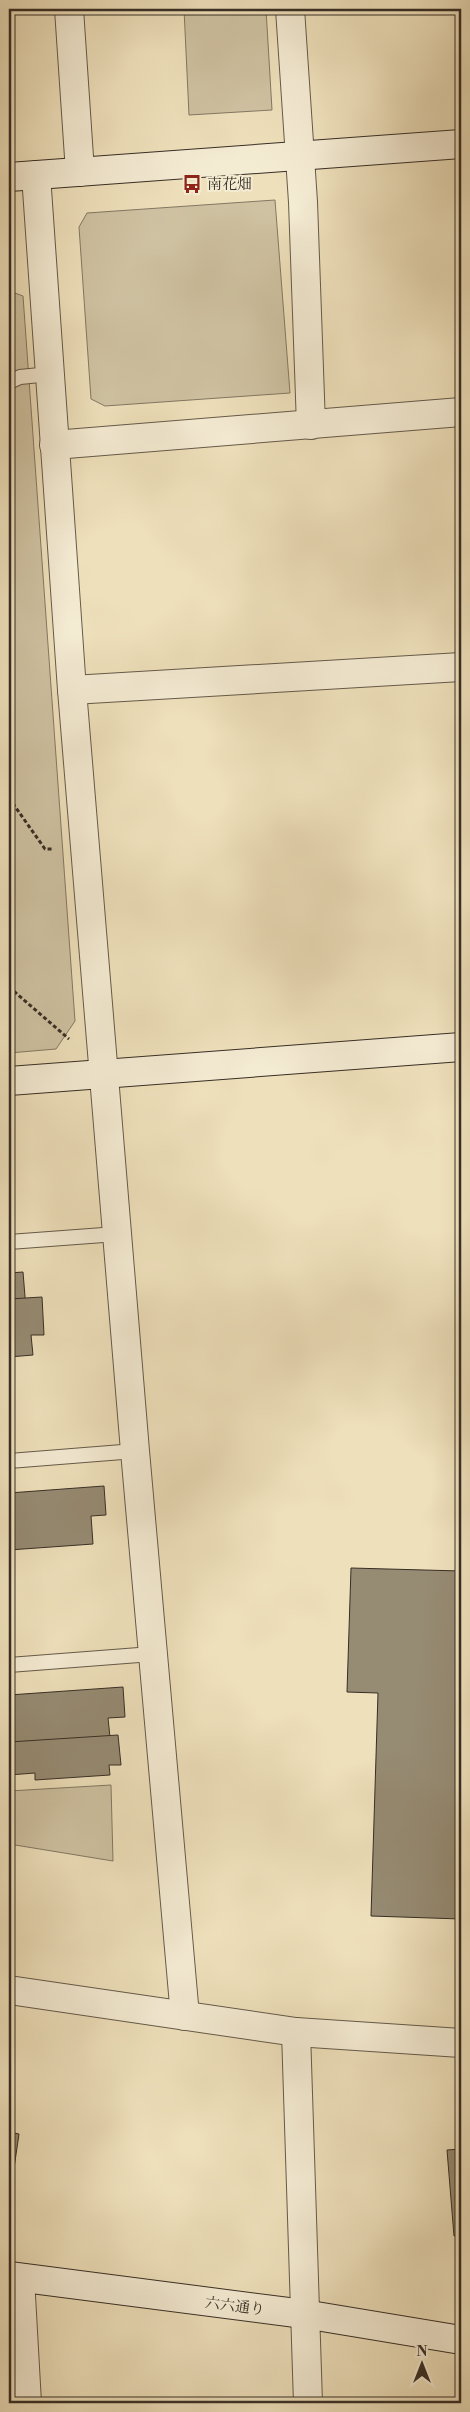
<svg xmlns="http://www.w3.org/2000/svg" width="470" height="2412" font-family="'Libre Bodoni','Noto Serif JP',serif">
	<rect width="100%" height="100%" fill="#eee0bb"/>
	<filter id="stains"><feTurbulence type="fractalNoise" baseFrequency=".004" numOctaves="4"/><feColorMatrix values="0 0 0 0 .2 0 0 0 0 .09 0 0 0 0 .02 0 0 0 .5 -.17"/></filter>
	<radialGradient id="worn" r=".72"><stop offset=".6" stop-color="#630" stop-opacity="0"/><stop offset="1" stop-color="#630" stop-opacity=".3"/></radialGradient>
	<g fill="#cfc2a2" stroke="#837864">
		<polygon points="184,9 266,9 272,110 189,115"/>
		<polygon points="275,200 290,393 105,406 91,399 79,227 87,213"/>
		<polygon points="9,246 12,292 23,296 75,1021 56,1049 9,1053"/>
		<polygon points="111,1785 113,1861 9,1844 9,1791"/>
	</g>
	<g fill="#968b73" stroke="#372e25">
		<polygon points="23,1272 26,1309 9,1310 9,1273"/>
		<polygon points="42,1297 44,1335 31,1335 33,1355 9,1357 9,1299"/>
		<polygon points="104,1486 106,1515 91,1516 93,1544 9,1550 9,1493"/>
		<polygon points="351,1568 461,1571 461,1919 371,1916 378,1693 347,1692"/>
		<polygon points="123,1687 125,1717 108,1718 111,1747 9,1754 9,1695"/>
		<polygon points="118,1735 121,1765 109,1765 110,1775 35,1780 35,1773 9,1775 9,1742"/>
		<polygon points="9,2132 19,2134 9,2202"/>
		<polygon points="461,2149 461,2235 454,2236 447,2150"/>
		<polygon points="456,2239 461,2239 461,2283 457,2283"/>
	</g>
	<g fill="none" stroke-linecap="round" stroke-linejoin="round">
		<g stroke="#655a4a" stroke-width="16">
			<g id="lane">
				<polyline points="9,382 20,377 50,374"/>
				<polyline points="9,1242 117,1234"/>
				<polyline points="9,1461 135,1451"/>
				<polyline points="9,1665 152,1654"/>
			</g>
		</g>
		<g stroke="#655a4a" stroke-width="30">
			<g id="street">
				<polyline points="69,9 80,172"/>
				<polyline points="290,9 303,202 311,425"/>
				<polyline points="36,175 72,690 135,1451 185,2016"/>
				<polyline points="54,445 461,412"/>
				<polyline points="72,690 461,667"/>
				<polyline points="9,1990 296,2032 461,2043"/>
				<polyline points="296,2032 308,2403"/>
				<polyline points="20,2278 27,2403"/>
			</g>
		</g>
		<g stroke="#372e25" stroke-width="30">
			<g id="secondary">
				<polyline points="9,177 461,144"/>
				<polyline points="9,1081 461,1047"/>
				<polyline points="9,2276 304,2314 461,2340"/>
			</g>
		</g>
		<g stroke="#372e25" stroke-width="3" stroke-dasharray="4 2.5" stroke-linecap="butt">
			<polyline points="9,798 45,849 54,849"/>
			<polyline points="9,987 69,1039"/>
		</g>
		<use href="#lane" stroke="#f4ebd3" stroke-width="14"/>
		<use href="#street" stroke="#f4ebd3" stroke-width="28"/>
		<use href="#secondary" stroke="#f4ebd3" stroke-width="28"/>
	</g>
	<defs>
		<g id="bus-bare" transform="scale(1.5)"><path d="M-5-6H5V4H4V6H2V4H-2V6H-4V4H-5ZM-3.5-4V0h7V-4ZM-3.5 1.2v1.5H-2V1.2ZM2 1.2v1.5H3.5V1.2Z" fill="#8f2418" stroke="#f4ebd3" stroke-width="2.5" paint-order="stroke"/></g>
	</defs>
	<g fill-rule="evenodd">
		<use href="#bus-bare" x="192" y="184"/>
	</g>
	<g text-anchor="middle" stroke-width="4" stroke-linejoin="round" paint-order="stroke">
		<g font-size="15" fill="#372e25" stroke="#f4ebd3" text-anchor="start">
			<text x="207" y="189">南花畑</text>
		</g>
		<g font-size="15" fill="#372e25" stroke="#f4ebd3">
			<text transform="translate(235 2306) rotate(7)" y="5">六六通り</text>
		</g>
	</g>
	<rect width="470" height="2412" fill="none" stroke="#eee0bb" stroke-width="30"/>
	<rect x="10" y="10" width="450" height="2392" fill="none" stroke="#372e25" stroke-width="2.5"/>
	<rect x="15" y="15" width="440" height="2382" fill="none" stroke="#372e25"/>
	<g transform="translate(422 2364)" stroke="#f4ebd3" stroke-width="4" paint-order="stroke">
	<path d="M0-4L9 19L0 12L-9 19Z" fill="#372e25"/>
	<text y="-8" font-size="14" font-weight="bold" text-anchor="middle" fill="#372e25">N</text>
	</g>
	<rect width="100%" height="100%" filter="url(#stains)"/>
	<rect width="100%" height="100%" fill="url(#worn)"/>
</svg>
